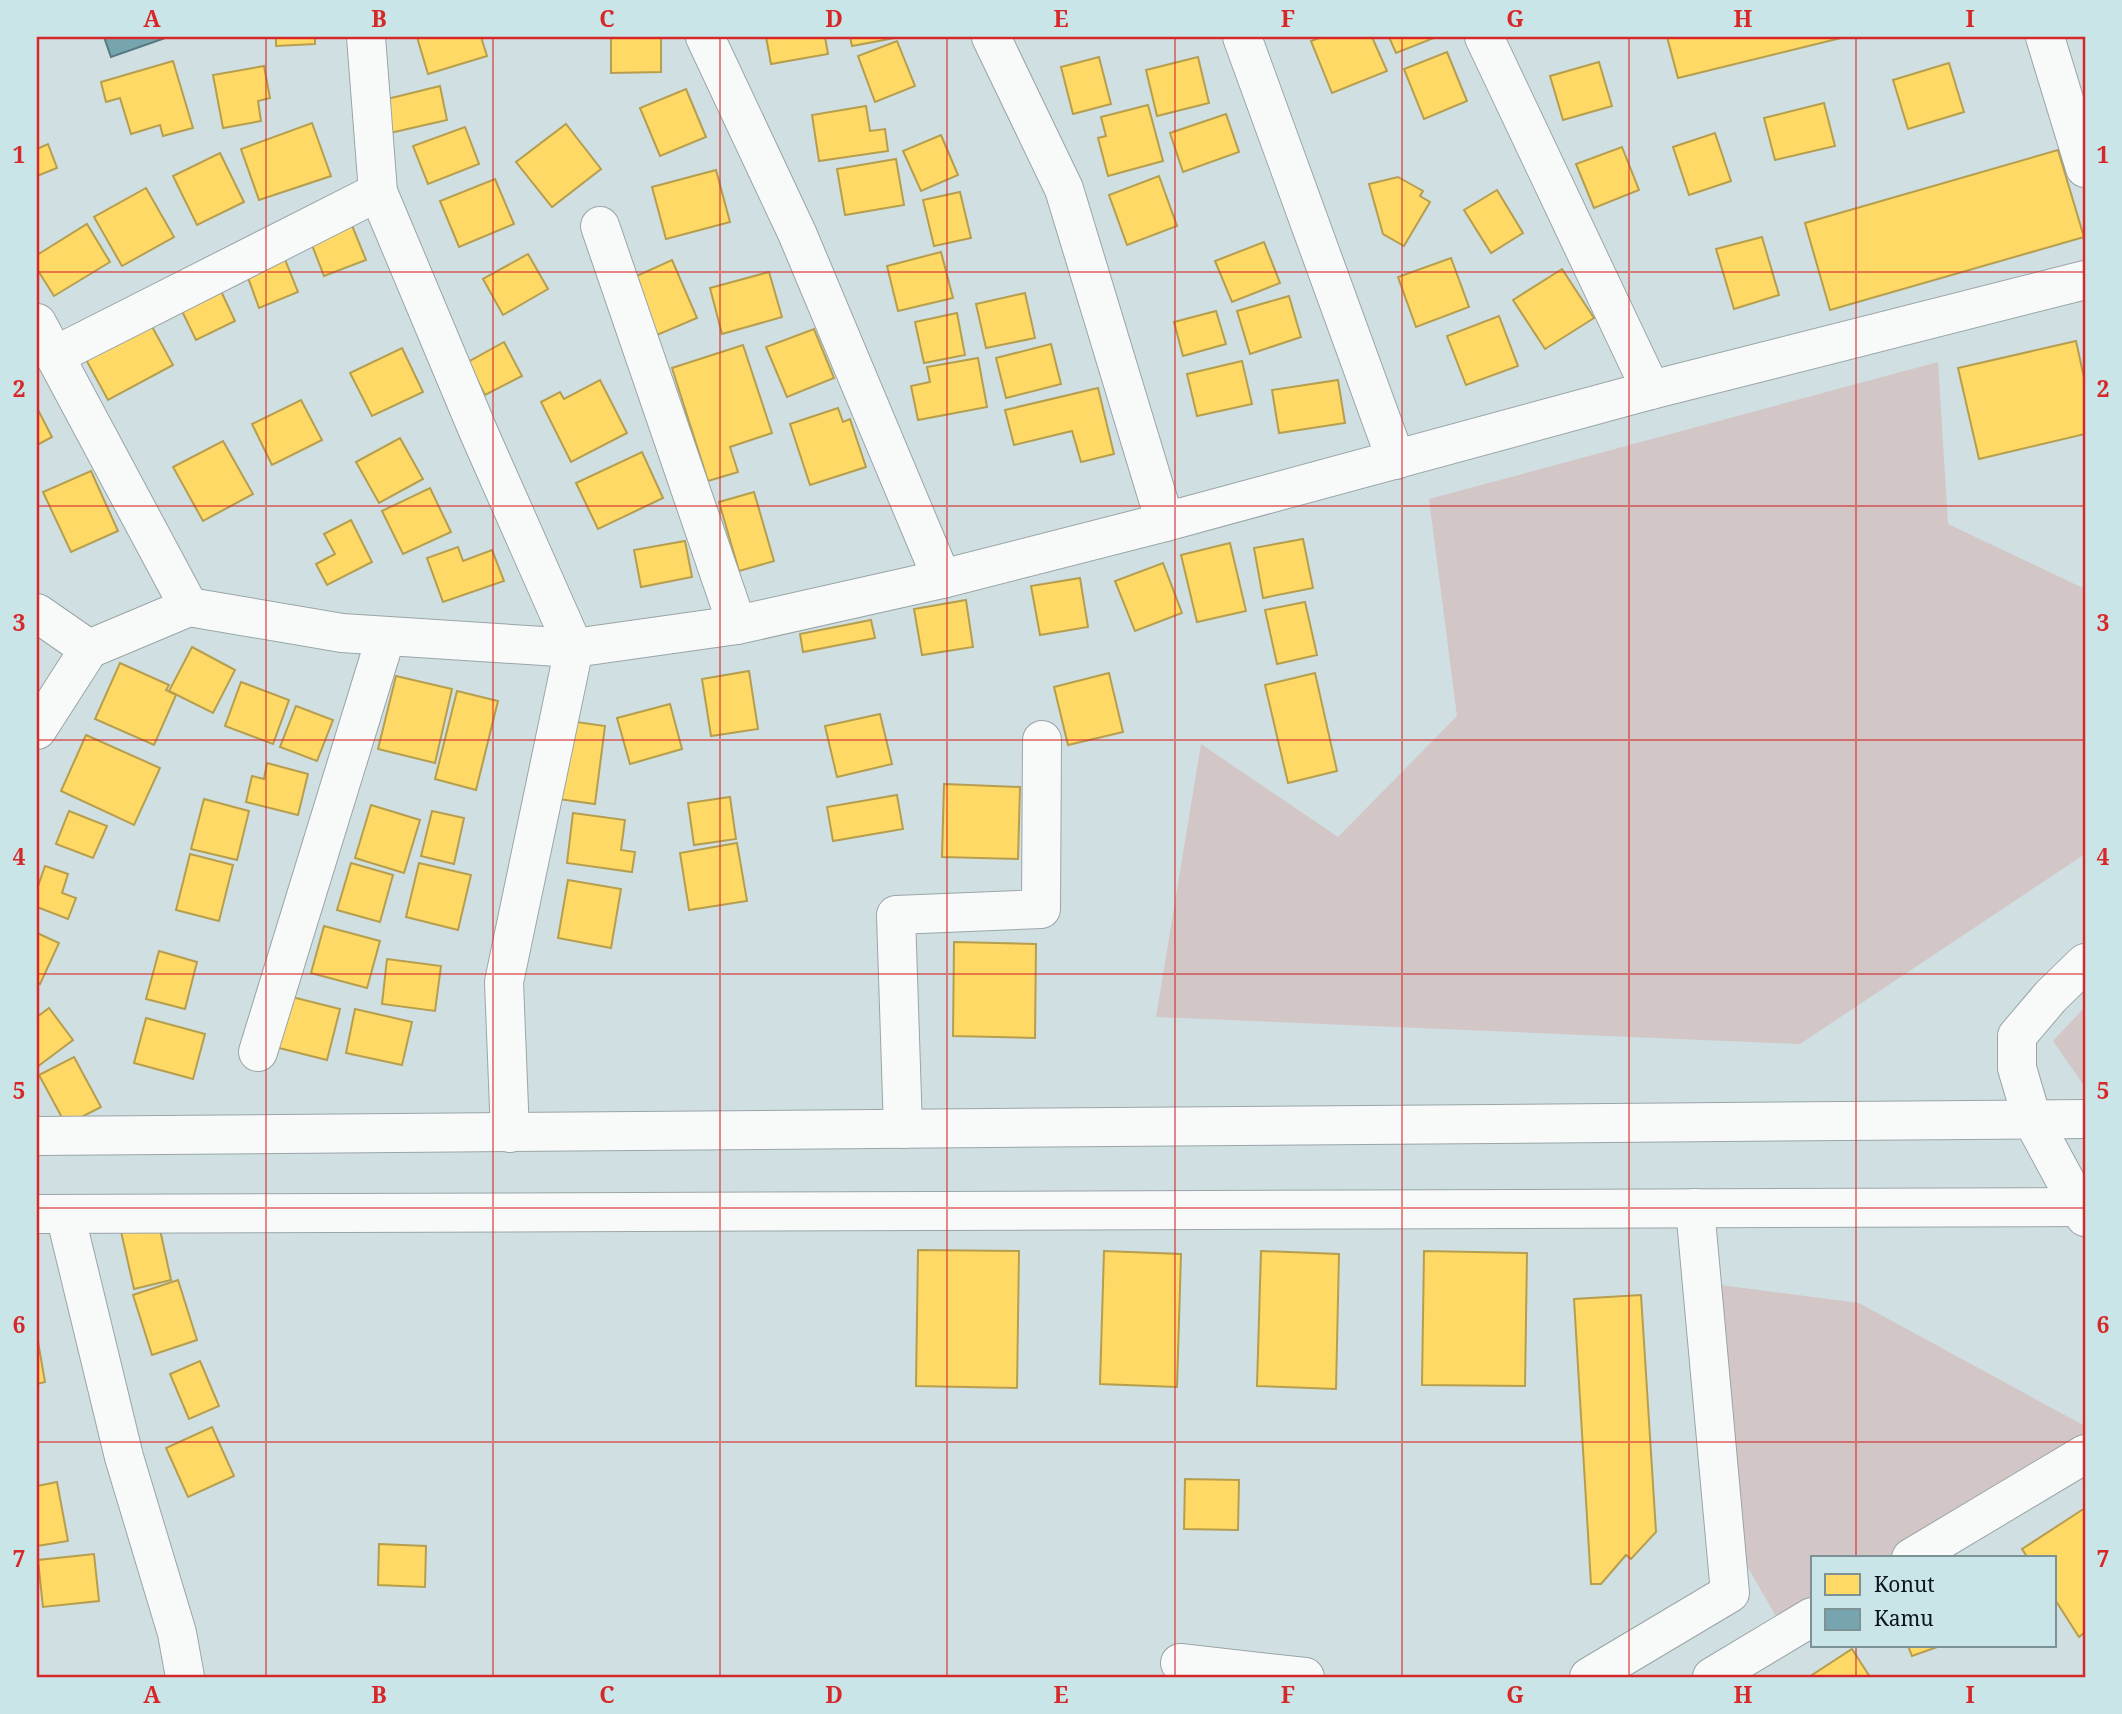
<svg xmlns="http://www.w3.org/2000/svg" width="2122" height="1714" font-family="'Noto Serif',serif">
	<rect width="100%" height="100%" fill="#d0dfe1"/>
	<g fill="#d3c6c7">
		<polygon points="1938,362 1948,524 2085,589 2085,854 1800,1044 1156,1017 1201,744 1338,837 1457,716 1429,499"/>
		<polygon points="2085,1007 2085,1087 2053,1041"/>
		<polygon points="1720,1285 1859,1303 2085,1426 2085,1435 1888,1558 1812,1558 1812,1606 1781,1625 1731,1538"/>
	</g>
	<g fill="#ffd966" stroke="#b69e4f" stroke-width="2">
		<polygon points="276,37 315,37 315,44 276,46"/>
		<polygon points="417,37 481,37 487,56 428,74"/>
		<polygon points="611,37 661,37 661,72 611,73"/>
		<polygon points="766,37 825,37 828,54 771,64"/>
		<polygon points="850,37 900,37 852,46"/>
		<polygon points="1322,37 1372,37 1387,71 1332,93 1311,41"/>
		<polygon points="1389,37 1433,37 1434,38 1396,53"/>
		<polygon points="1667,37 1845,37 1678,78"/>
		<polygon points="897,41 915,86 875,102 858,56"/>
		<polygon points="1447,52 1467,101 1424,119 1404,69"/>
		<polygon points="1099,57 1111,104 1073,114 1061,67"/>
		<polygon points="1198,57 1209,103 1157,116 1146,70"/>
		<polygon points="173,61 193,128 163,136 160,125 131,134 120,98 106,102 101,82"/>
		<polygon points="1599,62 1612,106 1563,120 1550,76"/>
		<polygon points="1949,63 1964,112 1908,129 1893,80"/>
		<polygon points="264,66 270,98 258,101 261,121 223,128 213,75"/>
		<polygon points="440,86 447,120 390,133 383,100"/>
		<polygon points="686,89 706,137 660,156 640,108"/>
		<polygon points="1824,103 1835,146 1775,160 1764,118"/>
		<polygon points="1148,105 1163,161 1108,176 1098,138 1106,136 1101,117"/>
		<polygon points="866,106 870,131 885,129 888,151 819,161 812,115"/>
		<polygon points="1226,114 1239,152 1183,172 1170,133"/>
		<polygon points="312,123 331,176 259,200 241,149"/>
		<polygon points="566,124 601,169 552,207 516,162"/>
		<polygon points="465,127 479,164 428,184 413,146"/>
		<polygon points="1715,133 1731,181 1689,195 1673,147"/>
		<polygon points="941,135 958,175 921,191 903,151"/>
		<polygon points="48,144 57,168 37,176 37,149"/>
		<polygon points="1622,147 1639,190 1594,208 1576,164"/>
		<polygon points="2058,150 2084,237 1830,310 1805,223"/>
		<polygon points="220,153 244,202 197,225 173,176"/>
		<polygon points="896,159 904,205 845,215 837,169"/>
		<polygon points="716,170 730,222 666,239 652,187"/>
		<polygon points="1159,176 1177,226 1127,245 1109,195"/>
		<polygon points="1398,177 1423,191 1420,196 1430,202 1404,246 1383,234 1369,184"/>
		<polygon points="495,179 514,224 459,247 440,201"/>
		<polygon points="146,188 174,237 122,266 94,217"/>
		<polygon points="1497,190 1523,233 1491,253 1464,210"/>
		<polygon points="960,192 971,238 934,246 923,200"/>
		<polygon points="351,223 366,260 324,276 310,240"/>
		<polygon points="87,224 110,262 54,296 37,269 37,255"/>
		<polygon points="1762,237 1779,295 1734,309 1716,249"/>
		<polygon points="1264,242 1280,283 1232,302 1215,261"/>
		<polygon points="941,252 953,298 898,311 887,266"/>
		<polygon points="528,254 548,289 503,315 483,279"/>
		<polygon points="284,257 298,292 259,308 246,272"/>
		<polygon points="1451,258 1469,307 1416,327 1398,277"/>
		<polygon points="672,260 697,318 657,335 632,278"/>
		<polygon points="1562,269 1594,318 1545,349 1513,300"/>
		<polygon points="769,272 782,317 722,334 710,288"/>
		<polygon points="220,289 235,321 196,340 180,307"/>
		<polygon points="1025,293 1035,338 986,348 976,304"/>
		<polygon points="1289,296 1301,337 1250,354 1237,311"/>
		<polygon points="1216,311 1226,344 1183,356 1174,322"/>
		<polygon points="957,313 965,355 924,363 915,322"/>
		<polygon points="1499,316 1518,366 1466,385 1447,336"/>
		<polygon points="149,321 173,365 108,400 84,356"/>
		<polygon points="814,329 834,378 787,397 766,347"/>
		<polygon points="2076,341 2085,382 2085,434 1979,459 1958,368"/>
		<polygon points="504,342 522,376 485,395 468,362"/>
		<polygon points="1051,344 1061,384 1006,398 996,358"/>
		<polygon points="743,345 772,433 730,447 738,472 708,481 672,368"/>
		<polygon points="402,348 423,392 372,416 350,373"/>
		<polygon points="978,358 987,407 918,420 911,386 930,382 927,367"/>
		<polygon points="1242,361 1252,404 1197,416 1187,374"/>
		<polygon points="600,380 627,433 571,462 541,402 560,392 564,399"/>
		<polygon points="1338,380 1345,423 1279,433 1272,390"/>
		<polygon points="1098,388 1114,454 1081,462 1072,431 1014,445 1005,410"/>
		<polygon points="301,400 322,440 272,465 252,424"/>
		<polygon points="37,408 52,437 37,445"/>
		<polygon points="838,408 843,422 850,419 866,467 810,485 790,424"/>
		<polygon points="400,438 423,479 379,503 356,462"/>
		<polygon points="223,441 253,494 203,521 173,467"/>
		<polygon points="642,452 663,498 598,529 576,483"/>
		<polygon points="91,471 118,531 71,552 43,492"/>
		<polygon points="430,488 451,532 403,554 382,511"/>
		<polygon points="754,492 774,561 739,571 719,502"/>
		<polygon points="351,520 372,562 327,585 316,564 335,554 324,534"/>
		<polygon points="1303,539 1313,588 1263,598 1254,548"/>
		<polygon points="685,541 692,577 641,587 634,550"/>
		<polygon points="1230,543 1246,611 1197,622 1181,555"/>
		<polygon points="458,547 463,561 492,550 504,581 443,602 427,558"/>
		<polygon points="1163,563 1182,613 1135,631 1115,581"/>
		<polygon points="1080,578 1088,627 1040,635 1031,586"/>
		<polygon points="966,600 973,647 922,655 914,609"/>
		<polygon points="1305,602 1317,655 1277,664 1265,610"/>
		<polygon points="871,620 875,638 803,652 800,634"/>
		<polygon points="192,647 235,670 213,713 169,691"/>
		<polygon points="120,663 169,685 166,690 176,695 154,745 95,719"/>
		<polygon points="749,671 758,729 711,736 702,679"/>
		<polygon points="1109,673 1123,732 1068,745 1054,687"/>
		<polygon points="1315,673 1337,771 1288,783 1265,685"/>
		<polygon points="396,676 452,689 435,763 378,749"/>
		<polygon points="241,682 289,700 273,744 225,726"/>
		<polygon points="457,691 498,701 476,790 435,779"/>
		<polygon points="670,704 682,749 630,764 617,718"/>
		<polygon points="296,706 333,720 317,761 280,747"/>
		<polygon points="880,714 892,764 837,777 825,726"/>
		<polygon points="562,720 605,726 595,804 551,798"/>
		<polygon points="86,735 160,768 134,825 61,791"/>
		<polygon points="267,763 308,774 298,815 246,802 252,776 264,779"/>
		<polygon points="944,784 1020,787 1018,859 942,857"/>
		<polygon points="897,795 903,829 833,841 827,807"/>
		<polygon points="730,797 736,839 694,845 688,803"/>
		<polygon points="204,799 249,811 237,860 191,849"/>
		<polygon points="371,805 420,820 404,873 355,858"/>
		<polygon points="69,811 107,826 93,858 56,844"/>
		<polygon points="432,811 464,818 454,864 421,856"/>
		<polygon points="573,813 625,820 621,850 635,852 632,872 567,863"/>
		<polygon points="737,843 747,901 689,910 680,853"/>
		<polygon points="190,854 233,865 219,921 176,910"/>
		<polygon points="351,863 393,875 380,922 337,910"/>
		<polygon points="419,863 471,875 458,930 406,917"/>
		<polygon points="45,866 68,874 62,893 76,898 68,919 37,907 37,889"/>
		<polygon points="568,880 621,889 611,948 558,938"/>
		<polygon points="324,926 380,941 367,988 311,973"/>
		<polygon points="37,933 59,943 40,984 37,982"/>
		<polygon points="954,942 1036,944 1035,1038 953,1036"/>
		<polygon points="159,951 197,962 185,1009 146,999"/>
		<polygon points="387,959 441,966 435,1011 382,1004"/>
		<polygon points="288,996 340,1009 327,1060 275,1047"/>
		<polygon points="49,1008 73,1040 37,1067 37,1017"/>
		<polygon points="355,1009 412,1022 402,1065 346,1053"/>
		<polygon points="146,1018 205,1034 193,1079 134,1063"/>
		<polygon points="74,1057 101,1107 66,1125 39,1075"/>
		<polygon points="159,1225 171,1280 134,1289 120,1227"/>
		<polygon points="918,1250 1019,1251 1017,1388 916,1386"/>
		<polygon points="1104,1251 1181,1254 1177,1387 1100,1384"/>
		<polygon points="1261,1251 1339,1254 1336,1389 1257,1386"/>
		<polygon points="1424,1251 1527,1253 1525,1386 1422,1385"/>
		<polygon points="178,1280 197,1340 152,1355 133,1295"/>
		<polygon points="1641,1295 1656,1532 1631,1559 1626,1555 1601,1584 1591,1584 1574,1299"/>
		<polygon points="37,1336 45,1382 37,1384"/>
		<polygon points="200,1361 219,1406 189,1419 170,1374"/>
		<polygon points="212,1427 234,1476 188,1497 166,1448"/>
		<polygon points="1185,1479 1239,1480 1238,1530 1184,1529"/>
		<polygon points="57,1482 68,1541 37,1546 37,1486"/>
		<polygon points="2085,1508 2085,1632 2079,1637 2054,1598 2054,1558 2028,1558 2022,1549"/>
		<polygon points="379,1544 426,1546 425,1587 378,1585"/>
		<polygon points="94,1554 99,1601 43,1607 38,1560"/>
		<polygon points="1908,1646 1940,1646 1912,1656"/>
		<polygon points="1852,1649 1870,1677 1809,1677"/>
	</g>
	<polygon fill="#76a5af" stroke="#567a82" stroke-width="2" points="104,37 168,37 111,57"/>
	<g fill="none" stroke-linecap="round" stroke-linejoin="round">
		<g stroke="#9aa5a7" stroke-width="40">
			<g id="minor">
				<polyline points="366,37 378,192 479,433 574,648 504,982 510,1133"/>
				<polyline points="705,37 797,233 942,579"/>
				<polyline points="991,37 1064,189 1165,522"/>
				<polyline points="1242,37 1396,460"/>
				<polyline points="1484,37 1651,390"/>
				<polyline points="2045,37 2085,168"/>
				<polyline points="600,226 737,625"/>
				<polyline points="37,323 189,607"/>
				<polyline points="54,356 378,192"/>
				<polyline points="37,613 89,649"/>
				<polyline points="37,730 89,649 189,607 342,633 574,648 737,625 942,579 1165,522 1651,390 2085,280"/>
				<polyline points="2085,963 2051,996 2017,1036 2017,1068 2032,1119 2085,1217"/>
				<polyline points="258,1052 386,636"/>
				<polyline points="903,1129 896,915 1041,909 1042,740"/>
				<polyline points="37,1136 2085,1119"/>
				<polyline points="37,1214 2085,1207"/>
				<polyline points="65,1214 124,1457 177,1633 185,1677"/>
				<polyline points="1911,1558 2085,1454"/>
				<polyline points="1180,1663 1305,1677"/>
				<polyline points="1589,1677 1730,1593 1695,1208"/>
				<polyline points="1712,1677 1812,1617"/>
			</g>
		</g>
		<use href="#minor" stroke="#f8fafa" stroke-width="38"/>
	</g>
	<path fill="none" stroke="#d62828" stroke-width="2" stroke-opacity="0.55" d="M 266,37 L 266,1677M 493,37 L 493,1677M 720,37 L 720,1677M 947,37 L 947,1677M 1175,37 L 1175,1677M 1402,37 L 1402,1677M 1629,37 L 1629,1677M 1856,37 L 1856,1558M 37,272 L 2085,272M 37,506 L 2085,506M 37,740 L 2085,740M 37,974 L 2085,974M 37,1208 L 2085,1208M 37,1442 L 2085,1442M 1856,1646 L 1856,1677"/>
	<rect width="2122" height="1714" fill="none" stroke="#c9e5e8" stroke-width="77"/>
	<rect x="1811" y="1556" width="245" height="91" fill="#c9e5e8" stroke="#7d9295" stroke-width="2"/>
	<rect x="1825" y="1574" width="35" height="21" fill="#ffd966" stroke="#7d9295" stroke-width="2"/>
	<text x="1874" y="1592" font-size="21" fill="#0c1618">Konut</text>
	<rect x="1825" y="1609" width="35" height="21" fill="#76a5af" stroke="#7d9295" stroke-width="2"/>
	<text x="1874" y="1626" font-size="21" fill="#0c1618">Kamu</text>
	<rect x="38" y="38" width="2046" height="1638" fill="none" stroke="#d62828" stroke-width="2.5"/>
	<g font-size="23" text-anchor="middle" font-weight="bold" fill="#d62828">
		<text x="152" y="27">A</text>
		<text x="379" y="27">B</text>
		<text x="607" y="27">C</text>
		<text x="834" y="27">D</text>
		<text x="1061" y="27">E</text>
		<text x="1288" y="27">F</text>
		<text x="1515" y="27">G</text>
		<text x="1743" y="27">H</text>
		<text x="1970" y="27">I</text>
		<text x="19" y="163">1</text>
		<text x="2103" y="163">1</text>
		<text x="19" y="397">2</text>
		<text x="2103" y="397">2</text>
		<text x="19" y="631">3</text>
		<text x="2103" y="631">3</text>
		<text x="19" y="865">4</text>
		<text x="2103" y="865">4</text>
		<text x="19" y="1099">5</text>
		<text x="2103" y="1099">5</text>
		<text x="19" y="1333">6</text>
		<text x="2103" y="1333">6</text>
		<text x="19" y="1567">7</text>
		<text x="2103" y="1567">7</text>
		<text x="152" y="1703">A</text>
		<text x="379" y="1703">B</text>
		<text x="607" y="1703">C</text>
		<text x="834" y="1703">D</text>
		<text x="1061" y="1703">E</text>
		<text x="1288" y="1703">F</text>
		<text x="1515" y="1703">G</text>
		<text x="1743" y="1703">H</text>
		<text x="1970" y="1703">I</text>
	</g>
</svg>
